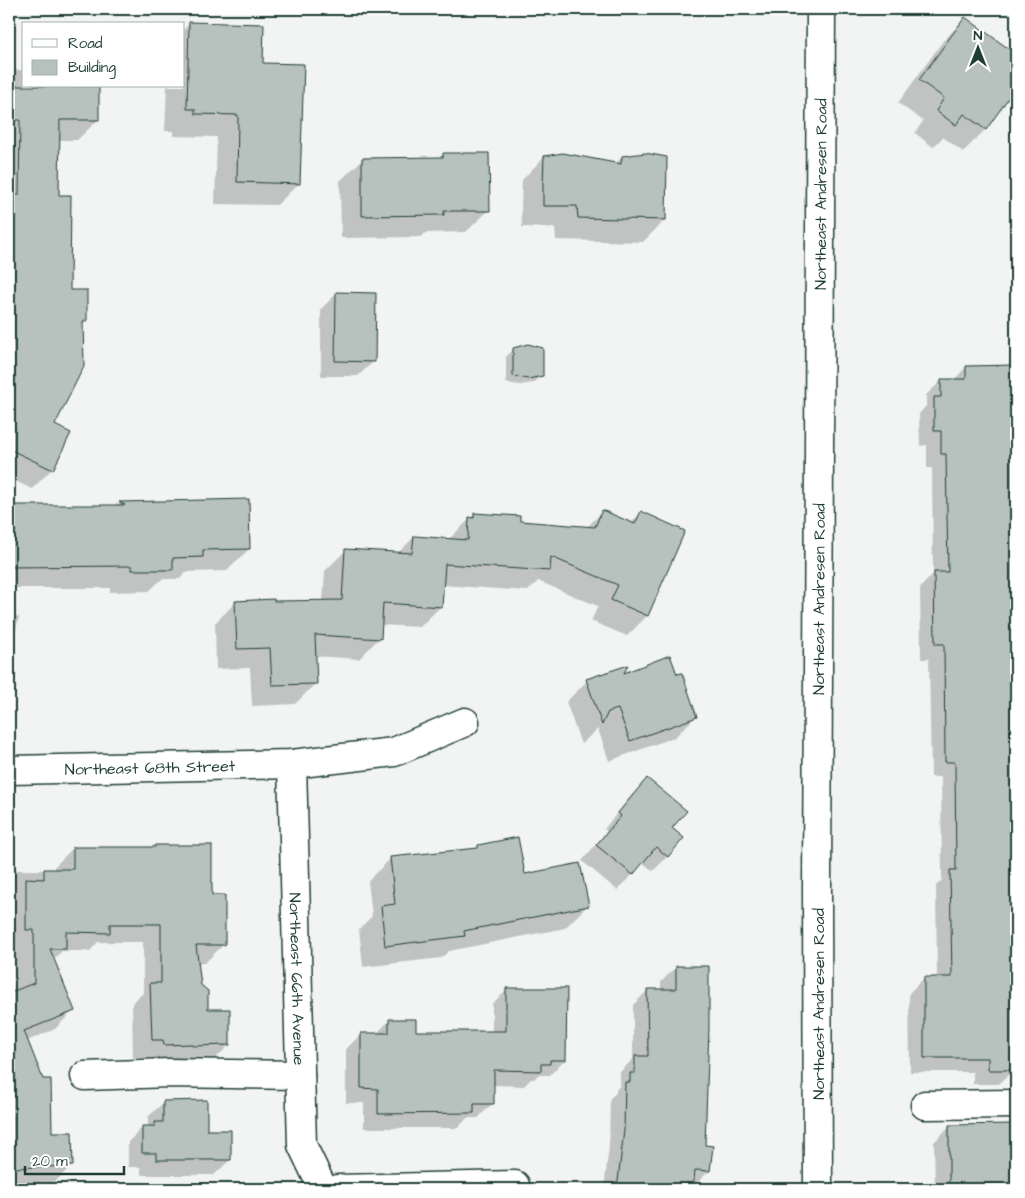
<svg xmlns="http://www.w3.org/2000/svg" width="1025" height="1198" font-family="'Architects Daughter',sans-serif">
	<rect width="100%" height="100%" fill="#f2f3f3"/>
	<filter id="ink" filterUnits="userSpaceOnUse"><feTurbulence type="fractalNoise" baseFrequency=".02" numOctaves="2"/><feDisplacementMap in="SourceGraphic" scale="10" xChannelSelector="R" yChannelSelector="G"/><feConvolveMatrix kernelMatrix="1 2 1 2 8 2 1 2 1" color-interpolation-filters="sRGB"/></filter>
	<g filter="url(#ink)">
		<g fill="#0003">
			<polygon points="965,19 1016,55 1016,85 985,130 963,152 943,137 933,147 915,133 923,121 898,103 943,41"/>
			<polygon points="190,23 261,64 299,183 277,205 215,204 217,137 173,136 173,131 165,131 167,86 184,86 184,29"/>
			<polygon points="9,70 24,70 24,86 98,120 77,140 59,140 58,196 69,291 86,321 82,325 54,426 52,469 32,489 9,478"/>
			<polygon points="443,155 489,210 466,232 425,233 421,237 341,238 340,181 363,159 439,159"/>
			<polygon points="544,157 615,164 622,157 665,220 643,242 556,240 555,228 522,227 521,208 522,180"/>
			<polygon points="1016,283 1016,327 1015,327"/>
			<polygon points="336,294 374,361 358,376 321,376 321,309"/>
			<polygon points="514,349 541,375 534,383 520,385 506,383 506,357"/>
			<polygon points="1016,366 1016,1073 1015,1075 1008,1075 999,1084 973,1084 973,1072 910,1072 909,993 924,978 937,978 936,886 942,880 941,777 931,777 929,659 921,659 920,588 933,574 932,468 927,468 927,445 920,446 919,414 926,406 926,395 942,380 954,380 966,367"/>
			<polygon points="248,501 249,549 227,571 186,572 180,579 162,579 149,591 110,592 110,588 9,588 9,507 116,506 119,503"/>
			<polygon points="602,512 631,523 641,513 647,616 627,636 591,621 598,606 538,581 528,591 442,585 441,606 420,627 380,625 379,638 359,659 315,656 316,683 295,704 252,706 250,668 216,669 215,623 236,602 273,603 323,601 325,571 346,550 398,553 414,537 448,540 475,514 519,522 587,527"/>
			<polygon points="9,614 19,617 9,656"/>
			<polygon points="622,675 696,716 675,737 609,761 598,729 581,744 566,702 587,681"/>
			<polygon points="647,780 671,828 668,856 653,871 642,862 632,875 617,890 582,861 607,831 604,829 632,795"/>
			<polygon points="155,846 210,896 224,944 205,963 197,963 200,986 207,1011 229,1045 210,1064 145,1064 145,1058 133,1058 132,1003 143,993 143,942 98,942 90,951 62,951 53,960 74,1010 55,1029 27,1041 51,1134 71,1166 52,1185 9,1186 9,994 15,992 15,948 9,948 9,870 54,870 54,867 73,848 153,848"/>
			<polygon points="479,846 524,875 587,906 565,928 449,951 441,958 363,967 359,929 372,916 368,881 390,859 475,849"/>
			<polygon points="676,967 704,1146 709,1171 694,1186 692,1186 692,1189 604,1189 609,1146 610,1098 616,1093 616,1090 620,1085 620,1072 633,1059 633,1005 648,990 661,990 661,982"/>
			<polygon points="507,989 565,1059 550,1075 538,1075 534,1079 531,1079 524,1086 493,1085 493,1103 478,1118 467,1118 458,1128 364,1128 364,1103 346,1103 346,1049 361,1034 376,1034 390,1020 414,1032 492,1032 492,1004"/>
			<polygon points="164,1102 206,1132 230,1160 214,1175 141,1175 141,1167 128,1167 128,1142 143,1127 148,1127 148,1117"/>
			<polygon points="1016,1126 1016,1189 935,1189 934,1142 949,1127"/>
		</g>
		<g fill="#b7c1bd" stroke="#1f3d34">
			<polygon points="965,17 1016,54 1016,87 986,130 964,114 956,125 936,111 944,98 919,80"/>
			<polygon points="189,22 264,24 263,63 304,64 300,184 237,182 238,115 195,114 195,109 187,109"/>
			<polygon points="9,86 99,86 99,120 60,120 59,195 71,195 70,290 87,290 87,321 83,321 84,366 55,425 71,433 53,470 9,449 9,195 19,195 20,120 9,120"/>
			<polygon points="443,153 489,153 490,211 444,211 444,215 362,216 362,158 443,157"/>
			<polygon points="563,153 621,164 622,156 645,153 667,157 666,220 578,218 577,206 543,206 543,185 544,156"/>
			<polygon points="336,292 376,293 375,362 335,361"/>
			<polygon points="528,344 543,348 543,376 528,379 513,376 513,348"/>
			<polygon points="1016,365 1016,1060 1015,1061 1015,1070 988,1070 988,1058 924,1058 924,977 952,977 950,870 956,870 955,762 945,762 944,644 935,644 934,572 948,572 946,454 941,454 941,431 934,431 934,397 941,397 941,379 966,379 966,366"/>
			<polygon points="249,499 250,549 203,550 203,557 173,558 173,570 132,570 132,566 9,567 9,505 125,505 119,502"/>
			<polygon points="602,510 635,524 641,511 685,531 648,616 611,600 618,585 551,557 550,571 445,564 442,607 383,603 381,639 315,635 317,684 272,685 270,648 237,649 235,601 274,599 274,601 342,600 345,549 412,553 414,536 468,540 469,517 474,518 474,513 520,516 520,521 595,527"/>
			<polygon points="670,655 677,674 682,673 697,717 630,741 618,709 608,712 602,725 586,679 628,665 624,673"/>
			<polygon points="647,778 687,811 672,828 684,838 668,857 656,847 633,875 596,845 621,816 618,813"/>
			<polygon points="518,837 525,874 580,863 589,906 464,931 465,936 385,946 381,906 395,904 390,857 478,848 478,845"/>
			<polygon points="155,845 212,845 212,895 225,895 225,945 196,945 201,985 208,991 208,1009 230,1009 230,1045 192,1046 192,1044 164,1045 163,1040 152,1040 150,983 161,983 161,924 110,924 110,933 66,932 66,949 50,949 75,1011 24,1031 43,1079 51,1079 52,1132 72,1132 73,1166 11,1168 11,1117 9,1117 9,993 34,983 34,930 26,930 26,878 44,879 44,869 73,869 73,847 155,847"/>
			<polygon points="676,966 709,966 709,1028 705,1145 713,1146 710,1171 695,1170 693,1189 617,1189 624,1130 625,1082 630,1082 630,1073 635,1073 635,1056 648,1056 647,989 676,989"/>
			<polygon points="506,988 567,988 566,1060 550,1060 550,1064 541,1064 541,1071 494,1070 494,1104 474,1104 474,1113 378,1114 378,1089 361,1088 361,1033 389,1033 389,1019 416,1019 416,1031 506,1031"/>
			<polygon points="207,1100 207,1130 231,1130 231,1160 156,1160 156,1153 142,1153 142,1126 155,1126 155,1122 163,1122 163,1101"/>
			<polygon points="1016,1124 1016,1189 949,1189 949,1125"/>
		</g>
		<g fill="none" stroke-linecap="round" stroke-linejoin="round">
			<g stroke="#1f3d34" stroke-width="31">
				<g id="minor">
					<path id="s1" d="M 292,764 L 302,1145 L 323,1189"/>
					<path id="s2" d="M 9,770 L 292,764 L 394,752 L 465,722"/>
					<polyline points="85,1076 169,1073 300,1075"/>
					<polyline points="925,1105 1016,1104"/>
					<polyline points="338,1189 515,1185"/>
				</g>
			</g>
			<g stroke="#1f3d34" stroke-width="31">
				<g id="major">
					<path id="s3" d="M 818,1189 L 817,892 L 821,9"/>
				</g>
			</g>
			<use href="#minor" stroke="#fff" stroke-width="28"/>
			<use href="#major" stroke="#fff" stroke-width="28"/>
		</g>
	</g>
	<g text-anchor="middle" stroke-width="4.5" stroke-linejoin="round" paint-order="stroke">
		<g font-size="16" fill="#1f3d34" stroke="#fff">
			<text dy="6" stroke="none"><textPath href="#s3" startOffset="995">Northeast Andresen Road</textPath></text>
			<text dy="6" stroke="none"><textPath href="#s3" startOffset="590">Northeast Andresen Road</textPath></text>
			<text dy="6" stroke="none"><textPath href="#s2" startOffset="141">Northeast 68th Street</textPath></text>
			<text dy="6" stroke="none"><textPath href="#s1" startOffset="215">Northeast 66th Avenue</textPath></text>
			<text transform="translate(818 1004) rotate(-90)" y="6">Northeast Andresen Road</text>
		</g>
	</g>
	<rect width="1025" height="1198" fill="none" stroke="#fff" stroke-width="30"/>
	<rect x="15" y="15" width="995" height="1168" fill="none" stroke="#1f3d34" stroke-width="2" filter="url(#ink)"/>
	<rect x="22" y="22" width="162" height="65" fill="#ffffff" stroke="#a5b1ae"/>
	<rect x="32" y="39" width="25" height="8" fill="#ffffff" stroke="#a5b1ae"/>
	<text x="68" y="48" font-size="15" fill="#1f3d34">Road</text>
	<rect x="32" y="60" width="25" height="15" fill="#b7c1bd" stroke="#a5b1ae"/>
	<text x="68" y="72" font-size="15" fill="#1f3d34">Building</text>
	<g transform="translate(978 48)" stroke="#ffffff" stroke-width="4" paint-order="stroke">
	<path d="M0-4L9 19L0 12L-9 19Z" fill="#1f3d34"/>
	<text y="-8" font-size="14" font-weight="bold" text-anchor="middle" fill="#1f3d34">N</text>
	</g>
	<path d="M25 1166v8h99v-8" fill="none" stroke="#1f3d34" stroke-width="2.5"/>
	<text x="32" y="1166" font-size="15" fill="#1f3d34" stroke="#ffffff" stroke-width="4" paint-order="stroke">20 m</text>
</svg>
